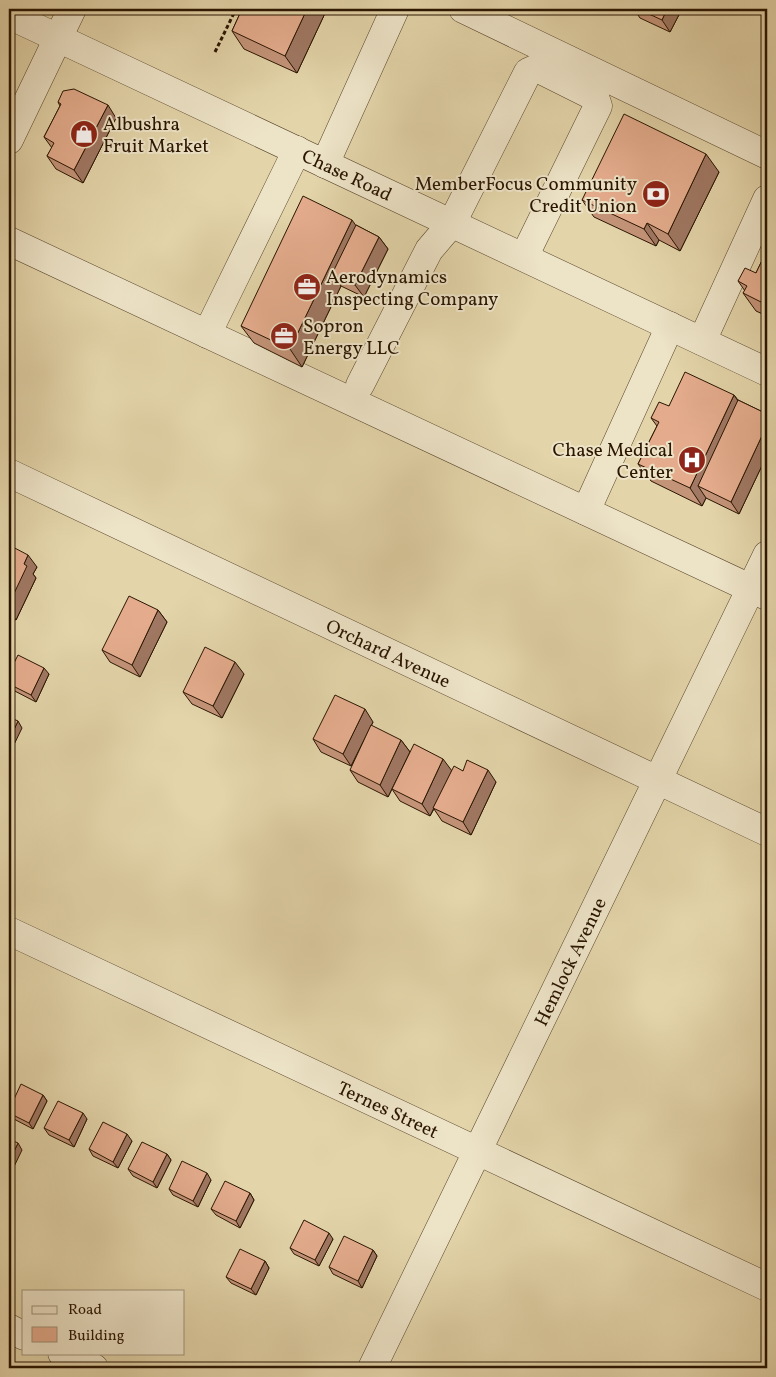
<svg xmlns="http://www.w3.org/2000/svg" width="776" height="1377" font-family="Vollkorn,serif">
	<rect width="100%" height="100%" fill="#e3d4a9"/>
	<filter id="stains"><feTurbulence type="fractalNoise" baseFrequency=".004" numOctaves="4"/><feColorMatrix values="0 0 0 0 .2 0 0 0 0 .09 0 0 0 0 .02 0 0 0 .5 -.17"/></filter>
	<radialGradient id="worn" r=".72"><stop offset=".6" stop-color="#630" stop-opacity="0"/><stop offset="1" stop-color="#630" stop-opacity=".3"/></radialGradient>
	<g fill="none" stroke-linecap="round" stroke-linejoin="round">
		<g stroke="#58452b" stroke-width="29">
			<g id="minor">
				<polyline points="463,9 767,155"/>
				<path id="s1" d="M 9,15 L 767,372"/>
				<polyline points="9,140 72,9"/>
				<polyline points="325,164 395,9"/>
				<polyline points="9,241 767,596"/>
				<polyline points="207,334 297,150"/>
				<polyline points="702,341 767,199"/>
				<polyline points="360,385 429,250 452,223 528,72 537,68 595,97 598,106 524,257"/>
				<path id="s2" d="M 9,473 L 767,832"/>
				<polyline points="586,511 670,326"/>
				<path id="s3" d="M 9,931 L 767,1287"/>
				<polyline points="9,1328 24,1336"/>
				<polyline points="62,1353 94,1368"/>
				<path id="s4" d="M 372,1368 L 767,555"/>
			</g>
		</g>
		<polyline stroke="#2a1501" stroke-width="3" stroke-dasharray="4 2.5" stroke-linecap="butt" points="215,52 236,9"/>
		<use href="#minor" stroke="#ede3c7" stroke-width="28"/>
	</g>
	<g fill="#c49479" stroke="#2a1501">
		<polygon points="226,9 235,9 233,12"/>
		<polygon points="242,9 327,9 297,73 244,49 232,31"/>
		<polygon points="339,9 349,9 347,12"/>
		<polygon points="634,9 682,9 670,32 640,18"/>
		<polygon points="58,102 116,118 83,183 56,169 47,156 52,148 44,137 60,106"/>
		<polygon points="719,172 680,251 659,240 656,246 594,217 582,200"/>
		<polygon points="356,225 379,237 388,249 364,297 341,286 302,367 254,343 241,326"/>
		<polygon points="767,250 767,316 756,311 743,293 745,291 738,281 756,273"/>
		<polygon points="734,395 738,400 767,414 767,455 739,514 706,498 702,506 651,481 638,464 657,426 651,418 669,406"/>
		<polygon points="9,545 37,567 33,574 36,578 16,620 9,617"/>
		<polygon points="158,610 167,622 140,677 110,662 102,650"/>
		<polygon points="9,673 49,674 36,702 9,688"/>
		<polygon points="244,674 222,718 192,704 183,692"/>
		<polygon points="373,722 351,766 321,752 313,739"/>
		<polygon points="401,740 410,752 452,771 463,771 496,782 471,835 442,821 434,809 430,816 400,801 392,789 388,797 358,782 350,770"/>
		<polygon points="43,1095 47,1101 33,1129 12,1118 9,1114 9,1110"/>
		<polygon points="87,1119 74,1147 49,1135 44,1128"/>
		<polygon points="132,1141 118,1168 93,1156 89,1149"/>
		<polygon points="167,1154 171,1160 157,1188 133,1176 128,1169"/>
		<polygon points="211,1180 198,1207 173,1195 169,1189"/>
		<polygon points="250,1193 254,1200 240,1228 216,1215 211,1209"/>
		<polygon points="333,1239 319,1266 294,1254 290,1248"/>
		<polygon points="373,1250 377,1256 362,1288 333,1274 329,1267"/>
		<polygon points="265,1261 269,1268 256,1295 231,1283 226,1277"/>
	</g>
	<g fill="#a07863" stroke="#2a1501">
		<polygon points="307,9 327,9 297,73 285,56"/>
		<polygon points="345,9 349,9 347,12"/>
		<polygon points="667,9 682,9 670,32 662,20"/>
		<polygon points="108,105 116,118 83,183 74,170"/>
		<polygon points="706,154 719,172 680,251 668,234"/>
		<polygon points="352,220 364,237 332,274 341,286 302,367 290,349"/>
		<polygon points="647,223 659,240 656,246 644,229"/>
		<polygon points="379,237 388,249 364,297 355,285"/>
		<polygon points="734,395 746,413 698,486 706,498 702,506 690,488"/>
		<polygon points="767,425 767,455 739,514 731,502"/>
		<polygon points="28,555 37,567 33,574 36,578 16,620 9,611 9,604 24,564"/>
		<polygon points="158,610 167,622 140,677 132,665"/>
		<polygon points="235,662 244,674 222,718 213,706"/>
		<polygon points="44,668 49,674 36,702 31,695"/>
		<polygon points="365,709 373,722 351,766 343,754"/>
		<polygon points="18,721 22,728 9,755 9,740"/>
		<polygon points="401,740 410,752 388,797 380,785"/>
		<polygon points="443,759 452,771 430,816 422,804"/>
		<polygon points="488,770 496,782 471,835 463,822"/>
		<polygon points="43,1095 47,1101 33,1129 29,1123"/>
		<polygon points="83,1113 87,1119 74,1147 69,1140"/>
		<polygon points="127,1134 132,1141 118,1168 113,1162"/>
		<polygon points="18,1143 22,1150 9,1177 9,1162"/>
		<polygon points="167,1154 171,1160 157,1188 153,1182"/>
		<polygon points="207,1173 211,1180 198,1207 193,1201"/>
		<polygon points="250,1193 254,1200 240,1228 236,1221"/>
		<polygon points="329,1233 333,1239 319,1266 315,1260"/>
		<polygon points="373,1250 377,1256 362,1288 358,1281"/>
		<polygon points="265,1261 269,1268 256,1295 251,1289"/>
	</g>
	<g fill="#e4ac8d" stroke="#2a1501">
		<polygon points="242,9 307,9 285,56 232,31"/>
		<polygon points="638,9 667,9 662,20"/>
		<polygon points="74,89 108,105 74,170 47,156 54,143 44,137 61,104 58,102 63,91"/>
		<polygon points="624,114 706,154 668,234 647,223 644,229 582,200"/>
		<polygon points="303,196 352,220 290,349 241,326"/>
		<polygon points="356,225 379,237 355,285 332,274"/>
		<polygon points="767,250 767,305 743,293 747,286 738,281 745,268 756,273"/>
		<polygon points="685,372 734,395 690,488 638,464 659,422 651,418 659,402 669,406"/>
		<polygon points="738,400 767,414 767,425 731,502 698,486"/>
		<polygon points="9,545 28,555 24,564 27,566 9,604"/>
		<polygon points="129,596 158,610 132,665 102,650"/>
		<polygon points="205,647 235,662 213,706 183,692"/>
		<polygon points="18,655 44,668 31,695 9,684 9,673"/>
		<polygon points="335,695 365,709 343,754 313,739"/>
		<polygon points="9,717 18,721 9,740"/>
		<polygon points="371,725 401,740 380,785 350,770"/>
		<polygon points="414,744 443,759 422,804 392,789"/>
		<polygon points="467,760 488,770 463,822 433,808 454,766 463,771"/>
		<polygon points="21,1084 43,1095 29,1123 9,1113 9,1110"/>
		<polygon points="58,1101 83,1113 69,1140 44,1128"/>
		<polygon points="103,1122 127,1134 113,1162 89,1149"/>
		<polygon points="9,1139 18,1143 9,1162"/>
		<polygon points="142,1142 167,1154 153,1182 128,1169"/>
		<polygon points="182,1161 207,1173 193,1201 169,1189"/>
		<polygon points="225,1181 250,1193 236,1221 211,1209"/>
		<polygon points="304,1220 329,1233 315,1260 290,1248"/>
		<polygon points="344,1236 373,1250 358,1281 329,1267"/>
		<polygon points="240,1249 265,1261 251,1289 226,1277"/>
	</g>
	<defs>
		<g id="shop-disc" transform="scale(1.4375)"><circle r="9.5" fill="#8f2418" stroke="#ede3c7"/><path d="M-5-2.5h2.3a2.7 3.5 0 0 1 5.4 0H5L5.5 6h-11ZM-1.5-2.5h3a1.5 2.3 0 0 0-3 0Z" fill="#fff"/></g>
		<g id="bank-disc" transform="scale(1.4375)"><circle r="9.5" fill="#8f2418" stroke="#ede3c7"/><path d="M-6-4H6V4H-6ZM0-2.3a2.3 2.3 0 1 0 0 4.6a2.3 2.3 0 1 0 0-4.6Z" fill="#fff"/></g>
		<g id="office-disc" transform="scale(1.4375)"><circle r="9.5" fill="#8f2418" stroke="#ede3c7"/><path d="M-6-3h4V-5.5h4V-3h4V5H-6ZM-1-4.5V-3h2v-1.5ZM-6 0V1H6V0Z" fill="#fff"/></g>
		<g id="hospital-disc" transform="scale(1.4375)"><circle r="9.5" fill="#8f2418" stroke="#ede3c7"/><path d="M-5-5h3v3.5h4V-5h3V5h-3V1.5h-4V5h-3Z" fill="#fff"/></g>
	</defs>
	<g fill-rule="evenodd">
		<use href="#shop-disc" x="84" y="134"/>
		<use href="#bank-disc" x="656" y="194"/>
		<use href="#office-disc" x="307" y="287"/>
		<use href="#office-disc" x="284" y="336"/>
		<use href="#hospital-disc" x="692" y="460"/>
	</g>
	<g text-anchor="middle" stroke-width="4" stroke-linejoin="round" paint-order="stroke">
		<g font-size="19" fill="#2a1501" stroke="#ede3c7" text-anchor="start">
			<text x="103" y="130">Albushra<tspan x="103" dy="22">Fruit Market</tspan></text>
			<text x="637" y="190" text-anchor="end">MemberFocus Community<tspan x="637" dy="22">Credit Union</tspan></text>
			<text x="326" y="283">Aerodynamics<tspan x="326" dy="22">Inspecting Company</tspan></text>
			<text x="303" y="332">Sopron<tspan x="303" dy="22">Energy LLC</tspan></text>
			<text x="673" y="456" text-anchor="end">Chase Medical<tspan x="673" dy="22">Center</tspan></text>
		</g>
		<g font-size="19" fill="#2a1501" stroke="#ede3c7">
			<text dy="7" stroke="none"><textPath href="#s1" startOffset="374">Chase Road</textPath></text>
			<text dy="7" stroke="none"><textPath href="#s2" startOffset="420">Orchard Avenue</textPath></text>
			<text dy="7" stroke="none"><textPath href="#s4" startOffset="452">Hemlock Avenue</textPath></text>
			<text dy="7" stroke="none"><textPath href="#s3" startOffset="419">Ternes Street</textPath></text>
		</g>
	</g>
	<rect width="776" height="1377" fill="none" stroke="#e3d4a9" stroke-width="30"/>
	<rect x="10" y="10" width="756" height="1357" fill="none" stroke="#2a1501" stroke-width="2.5"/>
	<rect x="15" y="15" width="746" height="1347" fill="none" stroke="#2a1501"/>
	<rect x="22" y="1290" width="162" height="65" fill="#ede3c7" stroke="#9f9178"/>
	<rect x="32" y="1306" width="25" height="8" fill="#ede3c7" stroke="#9f9178"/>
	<text x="68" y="1314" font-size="15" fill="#2a1501">Road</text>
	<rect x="32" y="1327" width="25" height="15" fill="#e4ac8d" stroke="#9f9178"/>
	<text x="68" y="1340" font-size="15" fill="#2a1501">Building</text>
	<rect width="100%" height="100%" filter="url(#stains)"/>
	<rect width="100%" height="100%" fill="url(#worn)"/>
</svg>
